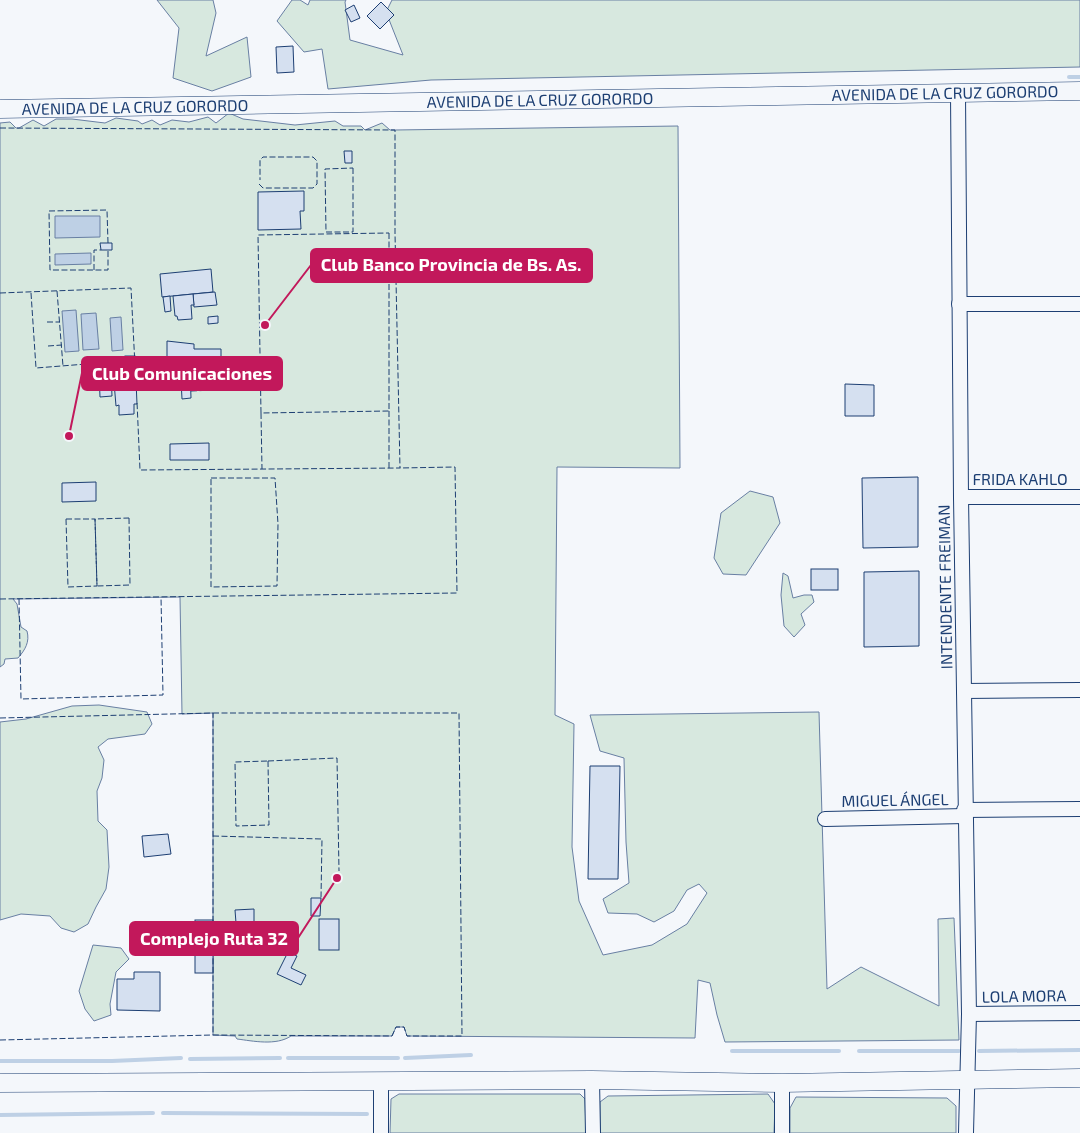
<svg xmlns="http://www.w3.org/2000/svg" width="1080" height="1133" font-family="'Exo 2',sans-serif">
	<rect width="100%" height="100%" fill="#f4f7fb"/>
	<g fill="#d7e8df" stroke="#687fa3">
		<polygon points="157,0 213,0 216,13 206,56 247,37 251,77 212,91 173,78 179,28"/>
		<polygon points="292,0 300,0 308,5 310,0 346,0 345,2 350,40 403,55 386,12 392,0 1080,0 1080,67 431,80 328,89 322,49 304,52 277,21"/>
		<path d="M 229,113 L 243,119 L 295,125 L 335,121 L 343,126 L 361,126 L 365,130 L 382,123 L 390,130 L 395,130 L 678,126 L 680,468 L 557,467 L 555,715 L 574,724 L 572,847 L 579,901 L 603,955 L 652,945 L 687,924 L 707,893 L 699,884 L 687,890 L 674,911 L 654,922 L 637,914 L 608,913 L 603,899 L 629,883 L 626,842 L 624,758 L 600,751 L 590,715 L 819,712 L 827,989 L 861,967 L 939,1006 L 938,919 L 954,918 L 959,1040 L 725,1042 L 717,1015 L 710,983 L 698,980 L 695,1038 L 407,1036 L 404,1027 L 396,1027 L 392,1036 L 291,1036 C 276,1046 253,1041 237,1039 L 235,1036 L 213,1035 L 213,713 L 182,714 L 180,597 L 13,599 L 17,604 L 21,627 L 27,631 C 30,642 25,650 18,658 L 5,659 L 4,664 L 0,667 L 0,123 L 10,122 L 16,128 L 19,128 L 33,120 L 44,126 L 56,119 L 72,119 L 105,123 L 116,118 L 138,121 L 142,124 L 152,120 L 160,125 L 172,120 L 189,122 L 208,117 L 216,123 Z"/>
		<polygon points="750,491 773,497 780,523 746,575 723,574 714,558 721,513"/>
		<polygon points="783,573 788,576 793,598 804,595 812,595 814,602 801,614 805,625 794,637 784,626 781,595"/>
		<polygon points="99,705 147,712 152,724 145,734 108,739 98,747 104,760 102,778 97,791 98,821 107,830 109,867 106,889 96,907 88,924 74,932 61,928 50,916 21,914 0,920 0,722 26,719 72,706"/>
		<polygon points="93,945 121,948 129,959 116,972 110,1004 111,1015 94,1021 85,1009 79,991"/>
		<polygon points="399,1094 580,1094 585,1099 586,1133 390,1133 391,1099"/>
		<polygon points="768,1094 775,1104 774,1133 600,1133 600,1102 608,1096"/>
		<polygon points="796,1097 947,1098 956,1106 956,1133 790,1133 790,1108"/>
	</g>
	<g fill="#bed0e5" stroke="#687fa3">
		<polygon points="55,216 100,216 100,237 55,238"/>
		<polygon points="91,253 91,264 55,265 55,254"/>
		<polygon points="76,310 79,351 65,352 62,311"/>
		<polygon points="96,313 99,349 83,350 81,314"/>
		<polygon points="121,317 123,350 112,351 110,318"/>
	</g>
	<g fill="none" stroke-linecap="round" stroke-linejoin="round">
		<g stroke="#bed0e5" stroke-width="4">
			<polyline points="1069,77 1080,77"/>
			<polyline points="732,1051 839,1051"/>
			<polyline points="859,1051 959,1051"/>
			<polyline points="979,1051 1080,1050"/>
			<polyline points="288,1058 398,1058"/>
			<polyline points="405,1058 471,1055"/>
			<polyline points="190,1059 280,1058"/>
			<polyline points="0,1061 112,1061 181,1058"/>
			<polyline points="163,1113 367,1114"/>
			<polyline points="0,1115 153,1113"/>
		</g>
	</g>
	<g fill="#d5e0f0" stroke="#1d3f73">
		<polygon points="381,2 394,15 380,29 367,16"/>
		<polygon points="354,5 360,18 351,22 345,10"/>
		<polygon points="293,46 294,72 277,73 276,47"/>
		<polygon points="344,151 352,151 352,163 345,163"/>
		<polygon points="304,191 304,211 300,211 301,229 258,230 258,192"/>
		<polygon points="100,243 112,243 112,250 101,250"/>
		<polygon points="211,269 213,292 162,297 160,274"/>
		<polygon points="215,292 217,305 194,307 193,294"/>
		<polygon points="193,294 194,305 191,305 192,319 178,320 177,316 175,316 173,296"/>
		<polygon points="170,296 171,311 165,312 163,297"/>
		<polygon points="218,316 218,323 208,324 208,317"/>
		<polygon points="167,341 194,344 194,349 221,349 221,364 195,365 195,367 190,368 191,398 182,399 181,380 167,380"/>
		<rect x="125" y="356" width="10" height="12"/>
		<polygon points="99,372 111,372 112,396 100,397"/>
		<polygon points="132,372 132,381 136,381 137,404 134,404 134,414 119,415 119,405 116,406 114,382 118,382 117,373"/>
		<polygon points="845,384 874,385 874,416 845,416"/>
		<polygon points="209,443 209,460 170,460 170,444"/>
		<polygon points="918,477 918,547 863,548 862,478"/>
		<polygon points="96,482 96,501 62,502 62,483"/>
		<rect x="811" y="569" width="27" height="21"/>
		<polygon points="919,571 919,646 864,647 864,572"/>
		<polygon points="590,766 620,766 618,879 588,879"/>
		<polygon points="168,834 171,854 144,857 142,836"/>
		<polygon points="311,898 321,898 320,916 311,916"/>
		<polygon points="254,909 254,923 236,923 235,910"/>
		<rect x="319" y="919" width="20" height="31"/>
		<rect x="195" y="920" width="18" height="53"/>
		<polygon points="288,952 297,956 291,968 306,975 301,985 277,974"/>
		<polygon points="134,972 160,972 160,1011 117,1010 117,979 134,979"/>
	</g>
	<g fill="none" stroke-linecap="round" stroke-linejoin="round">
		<g stroke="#1d3f73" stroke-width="16">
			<g id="minor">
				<polyline points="958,93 961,497 969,1014 966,1133"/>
				<polyline points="959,304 1080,304"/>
				<polyline points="961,497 1080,497"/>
				<polyline points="964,691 1080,690"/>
				<polyline points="964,810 1080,809"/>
				<polyline points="825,819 965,816"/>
				<polyline points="969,1014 1080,1013"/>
				<polyline points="592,1080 593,1133"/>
				<polyline points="381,1133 381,1082"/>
				<polyline points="782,1133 782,1083"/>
			</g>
		</g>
		<g stroke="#1d3f73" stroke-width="19">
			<g id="major">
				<polyline points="0,109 1080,91"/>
				<polyline points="0,1083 592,1080 782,1083 1080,1078"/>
			</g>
		</g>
		<use href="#minor" stroke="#f4f7fb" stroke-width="14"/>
		<use href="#major" stroke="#f4f7fb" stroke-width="18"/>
		<g stroke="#1d3f73" stroke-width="1" stroke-dasharray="6 2.5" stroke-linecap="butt">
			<polyline points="0,128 395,130 395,233 400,468 140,470 137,402"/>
			<polygon points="353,168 353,232 326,232 325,169"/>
			<polyline points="259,184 263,188 313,188 317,184 317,161 313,157 263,157 260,160 260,180"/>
			<polygon points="389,233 389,411 261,413 258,235"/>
			<polyline points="108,243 107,210 49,211 50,270 108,270 108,250"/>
			<polyline points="94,270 94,250 101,250"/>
			<polyline points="57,291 63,366"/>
			<polyline points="0,293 131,288 136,385"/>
			<polyline points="31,293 36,368 99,363 99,372"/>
			<polyline points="47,322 60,322"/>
			<polyline points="48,346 62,345"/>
			<polyline points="191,391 260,388"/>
			<polyline points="261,413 262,469"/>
			<polyline points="389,468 389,411"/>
			<polygon points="211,478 275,478 278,524 277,586 211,587"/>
			<polygon points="129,518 130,585 97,586 95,519"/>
			<polygon points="66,519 95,519 97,586 68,587"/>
			<polyline points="0,599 457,593 455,467 400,468"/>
			<polyline points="19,599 21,699 163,695 161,597"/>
			<polygon points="213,713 459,713 462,1036 407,1036 404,1027 396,1027 392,1036 213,1035"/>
			<polyline points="0,718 213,713"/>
			<polygon points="268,761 269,825 236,826 235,762"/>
			<polyline points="268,761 337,758 339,871"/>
			<polyline points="213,836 322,839 321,898"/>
			<polyline points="0,1040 213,1035"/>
		</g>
	</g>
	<g text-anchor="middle" stroke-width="4" stroke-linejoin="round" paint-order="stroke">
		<g font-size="16" fill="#1d3f73" stroke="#f4f7fb">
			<text transform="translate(945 93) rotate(-1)" y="6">AVENIDA DE LA CRUZ GORORDO</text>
			<text transform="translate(540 100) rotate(-1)" y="6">AVENIDA DE LA CRUZ GORORDO</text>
			<text transform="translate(135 107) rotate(-1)" y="6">AVENIDA DE LA CRUZ GORORDO</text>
			<text x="1020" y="485">FRIDA KAHLO</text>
			<text transform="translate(945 587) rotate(-91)" y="6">INTENDENTE FREIMAN</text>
			<text transform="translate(895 800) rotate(-1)" y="6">MIGUEL ÁNGEL</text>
			<text transform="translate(1024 996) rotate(-1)" y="6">LOLA MORA</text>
		</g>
	</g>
	<path fill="none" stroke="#c2185b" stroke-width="2" d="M265 325L311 265M69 436L82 373M337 878L298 938"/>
	<g fill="#c2185b" stroke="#f4f7fb" stroke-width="2">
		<circle cx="265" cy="325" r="5"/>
		<circle cx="69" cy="436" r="5"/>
		<circle cx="337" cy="878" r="5"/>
	</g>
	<g fill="#c2185b" stroke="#c2185b" stroke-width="2">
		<rect x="311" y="249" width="281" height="33" rx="5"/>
		<rect x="82" y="357" width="200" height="33" rx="5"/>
		<rect x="130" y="922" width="168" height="33" rx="5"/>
	</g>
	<g font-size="18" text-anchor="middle" font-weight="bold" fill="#fff">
		<text x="451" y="271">Club Banco Provincia de Bs. As.</text>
		<text x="182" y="380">Club Comunicaciones</text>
		<text x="214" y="945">Complejo Ruta 32</text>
	</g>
</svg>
